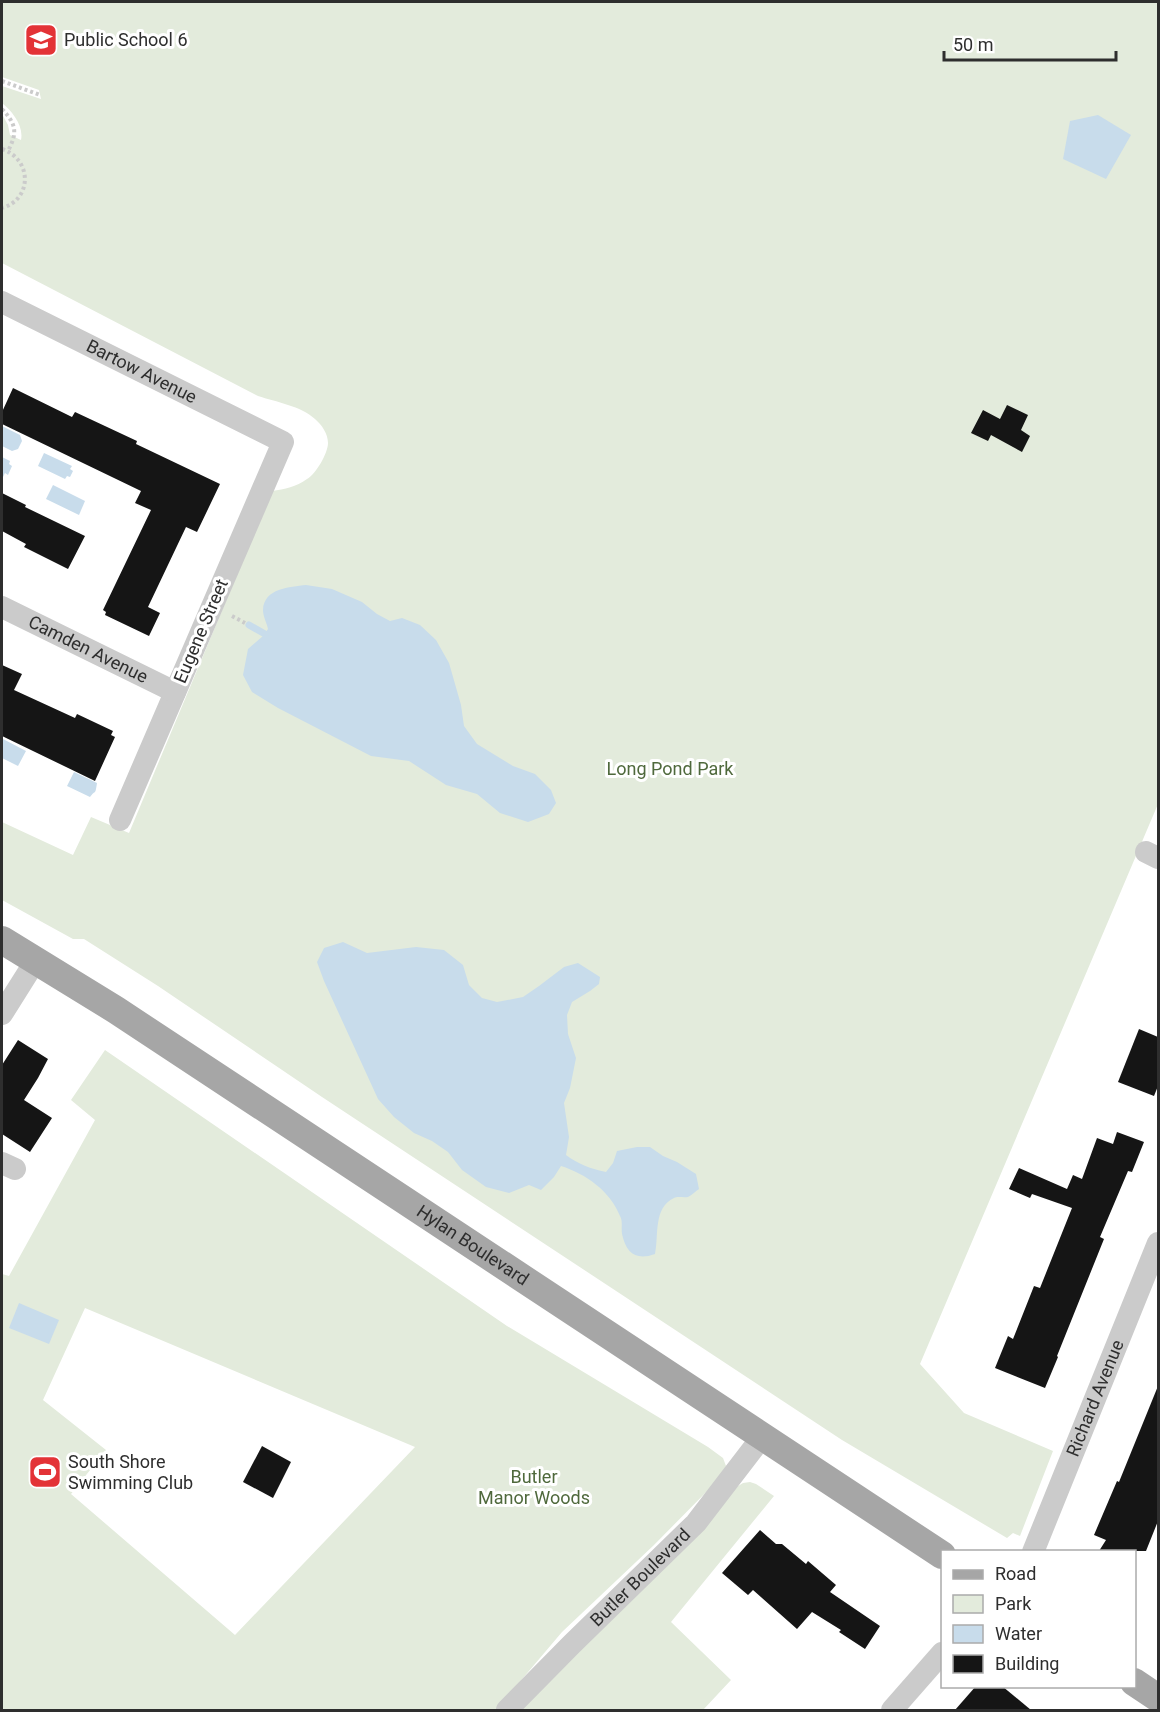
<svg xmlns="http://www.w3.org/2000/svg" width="1160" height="1712" font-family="Roboto,sans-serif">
	<rect width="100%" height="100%" fill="#fff"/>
	<g fill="#e3ebdc" fill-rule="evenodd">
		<path d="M 2,2 L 1158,2 L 1158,804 L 920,1364 L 964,1413 L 1053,1451 L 1020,1536 L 1013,1533 L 1007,1538 L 842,1440 L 322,1097 L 158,986 L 84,939 L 73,939 L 2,900 L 2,822 L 73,855 L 91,817 L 129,833 L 272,491 C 285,489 296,487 307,479 C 316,474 328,453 328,443 C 328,434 322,425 315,419 C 301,406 276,402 258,396 L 2,263 L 2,114 L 8,125 L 10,135 L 21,140 C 24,126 12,111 2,103 L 2,86 L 41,99 L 39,90 L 2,77 Z"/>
		<path d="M 105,1050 L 507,1326 L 708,1447 L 723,1458 L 726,1466 L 723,1475 L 654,1545 L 562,1632 L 496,1710 L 2,1710 L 2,1274 L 9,1276 L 95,1120 L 71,1100 ZM 85,1308 L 415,1447 L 235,1635 L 71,1494 L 106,1450 L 43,1400 Z"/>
		<polygon points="750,1482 756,1484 774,1496 671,1622 731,1680 703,1710 519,1710 735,1488 743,1483"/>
	</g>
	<g fill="#c8dceb">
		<polygon points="1098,115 1131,135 1106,179 1063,159 1070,121"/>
		<polygon points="2,426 20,435 22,441 18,449 12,451 2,446"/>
		<polygon points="44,453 72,466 70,469 73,471 70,477 67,476 65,479 38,466"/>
		<polygon points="2,457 10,461 9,464 12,466 8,475 5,473 3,477 2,476"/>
		<polygon points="53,485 85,501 79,515 46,499"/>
		<path d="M 306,585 L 332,589 L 362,602 L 377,614 L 390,621 L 402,618 L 420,625 L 436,640 L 449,663 L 461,705 L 464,726 L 477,744 L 513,766 L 535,774 L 551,790 L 556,803 L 549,814 L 528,822 L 500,813 L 477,794 L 446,785 L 409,761 L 371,756 L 278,708 L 252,692 L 243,675 L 248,649 L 263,636 L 268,629 C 267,623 263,617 263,610 C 264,588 290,587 306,585 Z"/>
		<polygon points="3,739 26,751 18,766 2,758 2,743"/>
		<path d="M 74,772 L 97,783 C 95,796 96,789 90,797 L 67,786 Z"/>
		<path d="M 343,942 L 367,953 L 416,947 L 444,950 L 463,965 L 469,985 L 482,998 L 497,1002 L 523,997 L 539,986 L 564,967 L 578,963 L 600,977 L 599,984 L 590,991 L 572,1002 L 567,1015 L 568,1034 L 576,1058 L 570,1088 L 564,1103 L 569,1137 L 566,1155 C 578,1164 591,1169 606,1172 L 613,1163 L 617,1151 L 637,1147 L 650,1147 L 663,1156 L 677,1162 L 696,1174 L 699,1189 C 696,1191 692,1195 688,1197 C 683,1198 678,1196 674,1198 C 653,1208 659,1235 655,1254 C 636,1261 626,1253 622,1234 C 621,1228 623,1221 620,1216 C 610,1191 586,1174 561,1166 L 554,1177 L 541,1190 L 529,1185 L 509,1193 L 486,1187 L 462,1170 L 448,1152 L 432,1141 L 414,1133 L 394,1117 L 378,1099 L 324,981 L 317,962 L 324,948 Z"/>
		<polygon points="19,1303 59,1320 49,1344 9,1328"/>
	</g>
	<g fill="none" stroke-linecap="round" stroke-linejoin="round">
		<polyline stroke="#c8dceb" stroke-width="7" points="249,625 265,634"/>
	</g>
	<g fill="#151515">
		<polygon points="13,388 72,417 75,412 137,441 136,444 220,484 197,532 186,527 148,607 160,613 149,636 105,615 106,612 103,610 151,510 135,503 141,491 2,424 2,412"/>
		<polygon points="1007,405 1028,415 1021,430 1030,436 1022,452 991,435 988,441 971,433 983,410 1000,419"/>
		<polygon points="2,493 26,505 25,507 85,536 68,569 24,547 26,544 2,531"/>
		<polygon points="2,665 22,674 14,690 75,718 77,714 113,731 111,735 115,737 95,781 2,736"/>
		<polygon points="1139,1029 1158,1037 1158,1086 1154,1096 1118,1082"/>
		<polygon points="18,1040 48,1059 38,1078 24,1100 52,1118 30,1152 2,1134 2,1065"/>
		<polygon points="1117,1132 1144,1142 1132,1172 1128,1171 1100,1237 1104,1239 1057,1356 1058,1357 1045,1388 995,1368 1008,1336 1013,1339 1034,1286 1040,1288 1072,1208 1032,1194 1030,1198 1009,1189 1019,1168 1067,1189 1073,1175 1082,1179 1097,1138 1113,1144"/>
		<polygon points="1158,1386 1158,1521 1146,1551 1099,1551 1106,1540 1094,1535 1117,1481 1119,1482"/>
		<polygon points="262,1446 291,1462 273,1498 243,1482"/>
		<polygon points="760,1530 776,1544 782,1544 806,1564 808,1561 836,1585 830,1592 880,1626 865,1649 839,1632 841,1630 812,1612 797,1629 753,1590 748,1595 722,1573"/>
		<polygon points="976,1686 1002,1686 1031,1710 955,1710"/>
	</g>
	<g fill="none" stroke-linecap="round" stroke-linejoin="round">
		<g stroke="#cbcbcb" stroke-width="4" stroke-dasharray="3 3" stroke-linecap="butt">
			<polyline points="2,81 40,95"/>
			<path d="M 2,109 C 16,124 18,132 8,151"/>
			<path d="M 2,149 C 32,159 33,199 2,208"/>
			<polyline points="232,616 245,623"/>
		</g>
		<g stroke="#cbcbcb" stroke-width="22">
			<path id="s1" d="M 2,302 L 283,442 L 120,820"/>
			<path id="s2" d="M 2,607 L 175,692"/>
			<polyline points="1146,852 1158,858"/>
			<polyline points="2,1014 36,960"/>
			<polyline points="2,1163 15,1169"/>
			<path id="s3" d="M 1033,1552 L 1158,1243"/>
			<path id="s4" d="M 507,1710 L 572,1644 L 696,1523 L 762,1437"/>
			<polyline points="892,1710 942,1653"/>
		</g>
		<g stroke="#a6a6a6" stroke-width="28">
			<path id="s5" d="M 2,940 L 116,1010 L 942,1555"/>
			<polyline points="1134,1682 1158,1698"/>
		</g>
	</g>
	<defs>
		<g id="school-square" transform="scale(1.725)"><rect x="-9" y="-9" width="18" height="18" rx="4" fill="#e33337" stroke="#fff"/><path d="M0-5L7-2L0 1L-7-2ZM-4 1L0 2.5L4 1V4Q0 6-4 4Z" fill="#fff"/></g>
		<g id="stadium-square" transform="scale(1.725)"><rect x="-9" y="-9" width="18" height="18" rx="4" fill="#e33337" stroke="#fff"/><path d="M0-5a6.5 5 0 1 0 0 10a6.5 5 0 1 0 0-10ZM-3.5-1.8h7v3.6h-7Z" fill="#fff"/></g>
	</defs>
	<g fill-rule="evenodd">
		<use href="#school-square" x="41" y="40"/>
		<use href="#stadium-square" x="45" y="1472"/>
	</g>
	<g text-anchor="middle" stroke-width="6" stroke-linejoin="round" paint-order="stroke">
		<g font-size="18" fill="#2e2e2e" stroke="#fff" text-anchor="start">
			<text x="64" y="46">Public School 6</text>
			<text x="68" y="1468">South Shore<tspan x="68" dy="21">Swimming Club</tspan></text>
		</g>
		<g font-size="18" fill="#2e2e2e" stroke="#fff">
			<text dy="6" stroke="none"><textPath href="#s1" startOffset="156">Bartow Avenue</textPath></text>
			<text transform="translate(201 631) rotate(-67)" y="6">Eugene Street</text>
			<text dy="6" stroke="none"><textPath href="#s2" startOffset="96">Camden Avenue</textPath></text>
			<text dy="6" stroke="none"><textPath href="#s5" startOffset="561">Hylan Boulevard</textPath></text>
			<text dy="6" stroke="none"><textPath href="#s3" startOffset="166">Richard Avenue</textPath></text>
			<text dy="6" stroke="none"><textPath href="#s4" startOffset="188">Butler Boulevard</textPath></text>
		</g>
		<g font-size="18" fill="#4f693c" stroke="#fff">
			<text x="670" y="775">Long Pond Park</text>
			<text x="534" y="1483">Butler<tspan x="534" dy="21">Manor Woods</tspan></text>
		</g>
	</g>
	<rect width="1160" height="1712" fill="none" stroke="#2e2e2e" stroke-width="6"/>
	<rect x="941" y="1550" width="195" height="138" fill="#ffffff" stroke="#ababab" stroke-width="1.5"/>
	<rect x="953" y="1570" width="30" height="9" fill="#a6a6a6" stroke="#ababab" stroke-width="1.5"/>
	<text x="995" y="1580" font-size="18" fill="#2e2e2e">Road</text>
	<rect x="953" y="1595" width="30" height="18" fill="#e3ebdc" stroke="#ababab" stroke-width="1.5"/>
	<text x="995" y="1610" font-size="18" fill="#2e2e2e">Park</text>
	<rect x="953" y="1625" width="30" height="18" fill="#c8dceb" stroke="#ababab" stroke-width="1.5"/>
	<text x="995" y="1640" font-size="18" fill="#2e2e2e">Water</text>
	<rect x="953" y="1655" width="30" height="18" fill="#151515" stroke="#ababab" stroke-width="1.5"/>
	<text x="995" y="1670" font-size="18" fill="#2e2e2e">Building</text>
	<path d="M944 51v9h172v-9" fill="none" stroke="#2e2e2e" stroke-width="3"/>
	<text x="953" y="51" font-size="18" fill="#2e2e2e" stroke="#ffffff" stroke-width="4.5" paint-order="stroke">50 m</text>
</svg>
